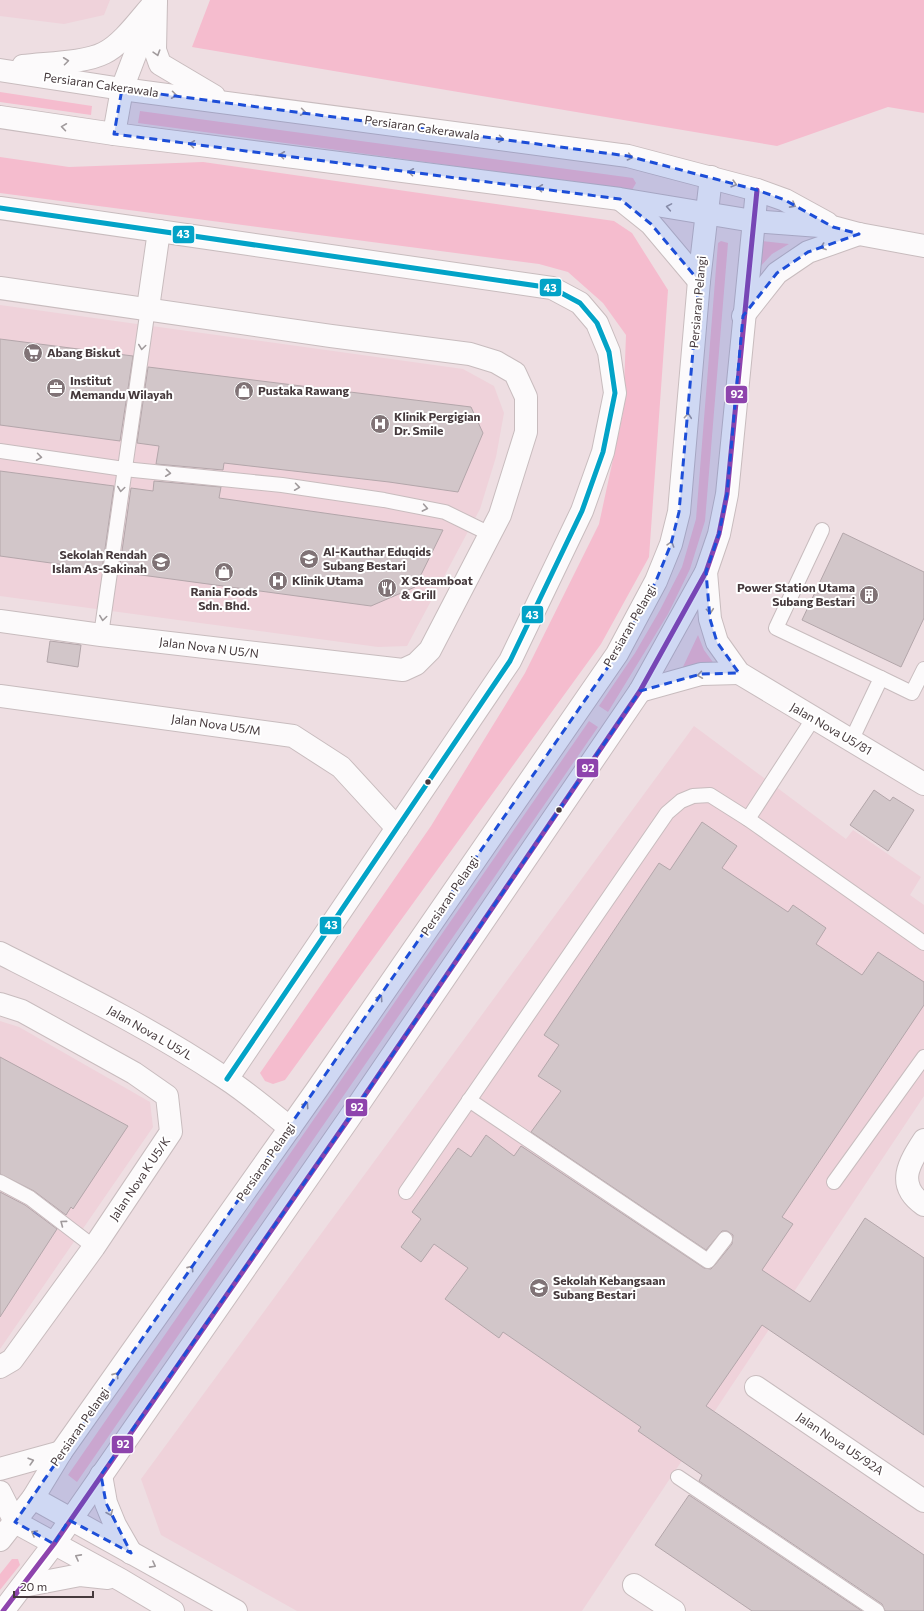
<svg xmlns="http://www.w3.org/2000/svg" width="924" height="1611" font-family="Commissioner,sans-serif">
	<rect width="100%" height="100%" fill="#eedee2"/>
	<g fill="#efd2da">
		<polygon points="0,0 110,0 104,15 64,24 0,16"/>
		<polygon points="0,305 463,369 494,386 504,413 496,457 480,509 407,646 378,647 0,596"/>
		<polygon points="694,726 846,839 853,830 921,877 910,895 924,905 924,1096 582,1611 297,1611 161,1535 141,1479"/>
		<polygon points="0,1021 19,1027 150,1102 153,1127 0,1349"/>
	</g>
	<g fill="#f5bcce">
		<polygon points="210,0 924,0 924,113 888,107 777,146 192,47"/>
		<polygon points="0,92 92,106 91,115 0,102"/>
		<polygon points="140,111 633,178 636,183 632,190 138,123"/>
		<polygon points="0,157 69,167 203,162 614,221 632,233 668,290 649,557 601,644 285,1080 273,1084 265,1081 260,1073 431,826 525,673 599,524 623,413 626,335 603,303 568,272 539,264 0,193"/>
		<polygon points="721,241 728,243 705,521 690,569 668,614 608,712 599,706 635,653 660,610 682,567 696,519 718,243"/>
		<polygon points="762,241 789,244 772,254 758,269"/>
		<polygon points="698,635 704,650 715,665 682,669"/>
		<polygon points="589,721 598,727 77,1482 68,1475"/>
		<polygon points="12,1559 18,1559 20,1565 0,1590 0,1574"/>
	</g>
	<g fill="#d2c6c9" stroke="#b3a6aa">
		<polygon points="0,339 133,356 120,441 0,425"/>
		<polygon points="148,367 471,407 483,433 458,492 389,482 224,463 223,470 156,464 159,446 137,443"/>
		<polygon points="0,471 114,486 102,570 0,556"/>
		<polygon points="154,481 221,487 219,498 443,530 415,587 371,606 119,572 131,488 153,491"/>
		<polygon points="843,533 924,572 924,618 901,667 802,620"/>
		<polygon points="50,641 81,645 78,667 47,662"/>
		<polygon points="874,790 890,801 893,797 914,810 888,851 850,825"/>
		<polygon points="702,822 737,846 722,868 788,912 793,905 826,928 816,944 862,975 878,952 924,982 924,1005 782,1217 793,1224 762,1270 810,1302 865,1218 924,1258 924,1435 762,1325 706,1406 924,1555 924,1611 885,1611 882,1604 699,1481 702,1475 638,1431 641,1427 503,1332 499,1338 445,1299 468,1268 434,1244 421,1262 401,1247 421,1219 412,1212 458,1148 471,1157 486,1135 514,1156 521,1146 704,1268 711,1269 714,1266 732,1244 733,1235 727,1231 722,1231 706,1250 531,1132 561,1091 538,1076 559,1045 544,1035 659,863 670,870"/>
		<polygon points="0,1057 128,1126 73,1209 71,1207 66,1215 34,1191 0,1174"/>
		<polygon points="0,1192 25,1205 57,1229 0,1317"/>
		<polygon points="689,1495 862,1611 752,1611 655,1545"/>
	</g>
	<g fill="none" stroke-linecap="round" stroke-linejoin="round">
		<g stroke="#c8bcbe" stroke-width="16">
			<g id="service">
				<polyline points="0,451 124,469 282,485 384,500 445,512 490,534"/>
				<polyline points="822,530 776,628 881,678 851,741"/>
				<polyline points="101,635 148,308"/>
				<polyline points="881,678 912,693 924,669"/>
				<polyline points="748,819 813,719"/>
				<polyline points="469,1100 708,1261 725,1239"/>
				<polyline points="0,1182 30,1198 94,1247"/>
				<polyline points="834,1182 924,1057"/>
				<polyline points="406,1192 667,813 681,801 693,796 710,795 748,819 924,943"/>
				<polyline points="678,1477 877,1611"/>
			</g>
		</g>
		<g stroke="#c8bcbe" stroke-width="24">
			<g id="minor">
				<polyline points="114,134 122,89 154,5"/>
				<polyline points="0,208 552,288 580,303 597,323 609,352 615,393 603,452 582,511 510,661 227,1079"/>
				<polyline points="0,288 331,336 470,354 496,362 515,373 526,397 526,432 500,515 430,650 416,664 403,670 101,635 0,621"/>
				<polyline points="148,308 159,231"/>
				<polyline points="706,572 710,619 717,642 739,673 924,784"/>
				<polyline points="640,691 701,674 739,673"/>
				<polyline points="0,696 293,736 341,767 397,828"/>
				<path d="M 0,953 C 77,992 154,1030 225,1078 C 248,1093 269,1111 290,1128"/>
				<polyline points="0,1004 22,1011 134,1073 167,1096 171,1132 94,1247 12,1360 0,1367"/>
				<path d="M 924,1140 C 909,1163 895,1185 924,1205"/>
				<polyline points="756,1387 924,1501"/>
				<polyline points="0,1492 15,1522"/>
				<polyline points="634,1585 674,1611"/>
			</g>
		</g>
		<g stroke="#c8bcbe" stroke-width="24">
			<g id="tertiary">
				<polyline points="156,1 155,50 160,64 214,96"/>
				<path d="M 23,66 C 46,63 85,63 104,53 C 123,44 142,16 156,1"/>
				<polyline points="0,70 122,89 628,156 757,190 785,200 827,223"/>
				<polyline points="0,117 114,134 620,199 753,221 833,227 859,234 924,246"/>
				<polyline points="621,200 651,224 699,281"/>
				<polyline points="743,316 777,273 808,252 859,234"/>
				<polyline points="0,1469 61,1452"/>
				<polyline points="0,1540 33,1498 61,1452 318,1088 617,654 656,581 671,544 679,512 699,281 711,177"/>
				<polyline points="3,1611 54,1544 350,1117 640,691 706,572 719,534 727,494 757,190"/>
			</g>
		</g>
		<g stroke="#c8bcbe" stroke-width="24">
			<g id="secondary">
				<polyline points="101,1475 106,1503 115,1525 131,1553"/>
				<polyline points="33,1498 236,1611"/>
				<polyline points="15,1522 121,1580 173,1611"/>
				<polyline points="23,1586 80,1575 108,1578"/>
			</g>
		</g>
		<use href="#service" stroke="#fcfafb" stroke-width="14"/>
		<use href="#minor" stroke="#fcfafb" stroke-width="22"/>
		<use href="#tertiary" stroke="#fcfafb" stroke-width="22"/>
		<use href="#secondary" stroke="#fcfafb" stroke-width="22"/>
		<g stroke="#fff" stroke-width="8">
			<polyline id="bus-1" points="3,1611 54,1544 350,1117 640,691 706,572 719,534 727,494 757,190"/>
		</g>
		<g stroke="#fff" stroke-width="8">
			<polyline id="bus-2" points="0,208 552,288 580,303 597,323 609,352 615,393 603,452 582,511 510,661 227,1079"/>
		</g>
		<use href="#bus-1" stroke="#8e44ad" stroke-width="5"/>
		<use href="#bus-2" stroke="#03a3c7" stroke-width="5"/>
	</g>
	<defs><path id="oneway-chevron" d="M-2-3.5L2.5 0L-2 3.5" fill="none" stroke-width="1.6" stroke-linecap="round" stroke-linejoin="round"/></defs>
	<g stroke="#a09a9c">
		<use href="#oneway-chevron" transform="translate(157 53) rotate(73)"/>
		<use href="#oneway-chevron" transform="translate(66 61) rotate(-7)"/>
		<use href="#oneway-chevron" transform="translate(174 95) rotate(7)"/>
		<use href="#oneway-chevron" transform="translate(303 112) rotate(8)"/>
		<use href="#oneway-chevron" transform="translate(64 127) rotate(-172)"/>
		<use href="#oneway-chevron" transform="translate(501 139) rotate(8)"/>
		<use href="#oneway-chevron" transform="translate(192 144) rotate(-173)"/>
		<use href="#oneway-chevron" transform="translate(282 155) rotate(-173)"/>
		<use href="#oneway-chevron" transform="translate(630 157) rotate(12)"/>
		<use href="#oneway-chevron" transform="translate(411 172) rotate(-173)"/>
		<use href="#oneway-chevron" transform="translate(734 184) rotate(16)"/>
		<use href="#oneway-chevron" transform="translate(540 188) rotate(-173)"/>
		<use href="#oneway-chevron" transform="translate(793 205) rotate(29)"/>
		<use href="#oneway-chevron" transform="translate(669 207) rotate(-170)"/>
		<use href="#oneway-chevron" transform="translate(823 247) rotate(160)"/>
		<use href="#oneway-chevron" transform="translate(142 347) rotate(98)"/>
		<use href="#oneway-chevron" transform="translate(688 416) rotate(-85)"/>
		<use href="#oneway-chevron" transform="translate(39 457) rotate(8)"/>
		<use href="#oneway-chevron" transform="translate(168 473) rotate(6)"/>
		<use href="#oneway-chevron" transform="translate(297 487) rotate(8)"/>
		<use href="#oneway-chevron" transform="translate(121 489) rotate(98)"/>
		<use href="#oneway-chevron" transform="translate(425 508) rotate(11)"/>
		<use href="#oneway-chevron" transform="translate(671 544) rotate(-72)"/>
		<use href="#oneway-chevron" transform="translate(710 611) rotate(85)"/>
		<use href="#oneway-chevron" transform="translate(103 618) rotate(98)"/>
		<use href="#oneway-chevron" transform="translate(700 675) rotate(172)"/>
		<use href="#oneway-chevron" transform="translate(380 998) rotate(-56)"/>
		<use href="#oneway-chevron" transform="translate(306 1105) rotate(-55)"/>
		<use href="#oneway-chevron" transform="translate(63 1223) rotate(-143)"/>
		<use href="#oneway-chevron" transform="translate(191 1268) rotate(-55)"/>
		<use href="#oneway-chevron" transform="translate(116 1375) rotate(-55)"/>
		<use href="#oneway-chevron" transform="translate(31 1461) rotate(-16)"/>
		<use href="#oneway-chevron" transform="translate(110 1513) rotate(67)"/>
		<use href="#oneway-chevron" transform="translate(34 1533) rotate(-150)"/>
		<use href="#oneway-chevron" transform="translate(78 1557) rotate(-152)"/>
		<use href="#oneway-chevron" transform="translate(153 1565) rotate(28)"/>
	</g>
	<path fill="#1d4ed8" fill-opacity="0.2" stroke="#1d4ed8" stroke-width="3" stroke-dasharray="8 5" stroke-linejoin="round" d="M 122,89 L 628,156 L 757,190 L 785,200 L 833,227 L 859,234 L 808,252 L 777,273 L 743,316 L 727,494 L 719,534 L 706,572 L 710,619 L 717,642 L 739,673 L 701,674 L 640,691 L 350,1117 L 101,1475 L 106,1503 L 131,1553 L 69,1520 L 54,1544 L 15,1522 L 617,654 L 656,581 L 671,544 L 679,512 L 699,281 L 651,224 L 620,199 L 114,134 Z"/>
	<defs>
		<g id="supermarket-disc" transform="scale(1)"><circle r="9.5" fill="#807376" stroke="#fff"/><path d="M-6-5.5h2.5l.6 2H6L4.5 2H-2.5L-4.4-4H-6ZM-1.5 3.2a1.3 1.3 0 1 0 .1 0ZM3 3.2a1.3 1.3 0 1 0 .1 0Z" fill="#fff"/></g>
		<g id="office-disc" transform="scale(1)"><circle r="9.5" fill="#807376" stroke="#fff"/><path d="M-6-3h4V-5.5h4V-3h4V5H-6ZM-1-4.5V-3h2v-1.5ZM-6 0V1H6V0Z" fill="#fff"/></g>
		<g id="shop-disc" transform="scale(1)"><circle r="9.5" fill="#807376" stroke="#fff"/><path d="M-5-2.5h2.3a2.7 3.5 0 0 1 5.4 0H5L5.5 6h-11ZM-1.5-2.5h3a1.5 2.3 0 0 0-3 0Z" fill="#fff"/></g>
		<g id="hospital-disc" transform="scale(1)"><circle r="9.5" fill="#807376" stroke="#fff"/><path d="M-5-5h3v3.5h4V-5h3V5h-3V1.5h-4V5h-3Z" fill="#fff"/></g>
		<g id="school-disc" transform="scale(1)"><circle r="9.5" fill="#807376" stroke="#fff"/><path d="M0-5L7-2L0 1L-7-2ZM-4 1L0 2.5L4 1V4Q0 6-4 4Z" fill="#fff"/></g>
		<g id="restaurant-disc" transform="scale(1)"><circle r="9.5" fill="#807376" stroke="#fff"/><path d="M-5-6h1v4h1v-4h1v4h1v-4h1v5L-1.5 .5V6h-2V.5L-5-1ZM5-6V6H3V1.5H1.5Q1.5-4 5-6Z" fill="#fff"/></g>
		<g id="building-disc" transform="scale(1)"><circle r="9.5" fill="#807376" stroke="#fff"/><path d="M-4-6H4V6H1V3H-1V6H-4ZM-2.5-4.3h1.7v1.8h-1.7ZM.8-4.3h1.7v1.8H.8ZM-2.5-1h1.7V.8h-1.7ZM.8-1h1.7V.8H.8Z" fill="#fff"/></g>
	</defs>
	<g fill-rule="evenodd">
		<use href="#supermarket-disc" x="33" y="353"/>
		<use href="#office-disc" x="56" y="388"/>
		<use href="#shop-disc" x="244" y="391"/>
		<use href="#hospital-disc" x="380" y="424"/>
		<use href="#school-disc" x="309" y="559"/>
		<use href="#school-disc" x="161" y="562"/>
		<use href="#shop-disc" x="224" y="572"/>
		<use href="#hospital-disc" x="278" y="581"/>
		<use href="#restaurant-disc" x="387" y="588"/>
		<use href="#building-disc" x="869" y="595"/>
		<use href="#school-disc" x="539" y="1288"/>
	</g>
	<g fill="#45393c" stroke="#fff" stroke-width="1.5">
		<circle cx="428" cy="782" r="3.5"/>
		<circle cx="559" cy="810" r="3.5"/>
	</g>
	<g text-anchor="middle" stroke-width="4" stroke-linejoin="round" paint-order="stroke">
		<g font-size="12" fill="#45393c" stroke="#fff">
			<text transform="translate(101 85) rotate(8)" y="4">Persiaran Cakerawala</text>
			<text transform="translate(422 128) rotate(8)" y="4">Persiaran Cakerawala</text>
			<text transform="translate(698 302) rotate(-85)" y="4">Persiaran Pelangi</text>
			<text transform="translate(630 626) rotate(-60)" y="4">Persiaran Pelangi</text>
			<text transform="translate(209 648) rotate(7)" y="4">Jalan Nova N U5/N</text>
			<text transform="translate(216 725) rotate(8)" y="4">Jalan Nova U5/M</text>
			<text transform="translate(831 729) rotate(30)" y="4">Jalan Nova U5/81</text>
			<text transform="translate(450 896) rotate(-56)" y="4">Persiaran Pelangi</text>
			<text transform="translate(150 1033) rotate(30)" y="4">Jalan Nova L U5/L</text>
			<text transform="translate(266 1162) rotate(-55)" y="4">Persiaran Pelangi</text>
			<text transform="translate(140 1179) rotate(-56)" y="4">Jalan Nova K U5/K</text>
			<text transform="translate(80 1427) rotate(-55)" y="4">Persiaran Pelangi</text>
			<text transform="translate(840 1444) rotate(34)" y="4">Jalan Nova U5/92A</text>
		</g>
		<g font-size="12" font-weight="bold" fill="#45393c" stroke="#fff" text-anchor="start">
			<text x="47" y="357">Abang Biskut</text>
			<text x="70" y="385">Institut<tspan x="70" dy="14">Memandu Wilayah</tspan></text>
			<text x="258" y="395">Pustaka Rawang</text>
			<text x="394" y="421">Klinik Pergigian<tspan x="394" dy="14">Dr. Smile</tspan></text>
			<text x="323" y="556">Al-Kauthar Eduqids<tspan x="323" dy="14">Subang Bestari</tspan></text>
			<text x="147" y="559" text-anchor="end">Sekolah Rendah<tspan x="147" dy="14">Islam As-Sakinah</tspan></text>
			<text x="292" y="585">Klinik Utama</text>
			<text x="401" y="585">X Steamboat<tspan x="401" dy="14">&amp; Grill</tspan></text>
			<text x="855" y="592" text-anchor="end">Power Station Utama<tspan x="855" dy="14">Subang Bestari</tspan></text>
			<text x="224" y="596" text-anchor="middle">Rania Foods<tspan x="224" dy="14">Sdn. Bhd.</tspan></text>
			<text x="553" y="1285">Sekolah Kebangsaan<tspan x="553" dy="14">Subang Bestari</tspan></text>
		</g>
	</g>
	<g stroke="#fff" stroke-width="1.5">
		<rect x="172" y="225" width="23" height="19" rx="4" fill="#03a3c7"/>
		<rect x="539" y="278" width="23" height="19" rx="4" fill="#03a3c7"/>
		<rect x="725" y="385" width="23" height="19" rx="4" fill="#8e44ad"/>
		<rect x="521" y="605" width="23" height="19" rx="4" fill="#03a3c7"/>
		<rect x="576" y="758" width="23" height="20" rx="4" fill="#8e44ad"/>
		<rect x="319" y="916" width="23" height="19" rx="4" fill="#03a3c7"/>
		<rect x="345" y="1098" width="23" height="19" rx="4" fill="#8e44ad"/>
		<rect x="111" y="1435" width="23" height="19" rx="4" fill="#8e44ad"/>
	</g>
	<g font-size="11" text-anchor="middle" font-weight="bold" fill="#fff">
		<text x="183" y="238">43</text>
		<text x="550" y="292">43</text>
		<text x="737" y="398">92</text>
		<text x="532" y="619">43</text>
		<text x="588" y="772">92</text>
		<text x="331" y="929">43</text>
		<text x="357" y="1111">92</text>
		<text x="123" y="1448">92</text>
	</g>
	<path d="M14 1591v6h79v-6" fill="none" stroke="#45393c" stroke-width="2"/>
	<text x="20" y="1591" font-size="12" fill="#45393c" stroke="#ffffff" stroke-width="3" paint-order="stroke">20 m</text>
</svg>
